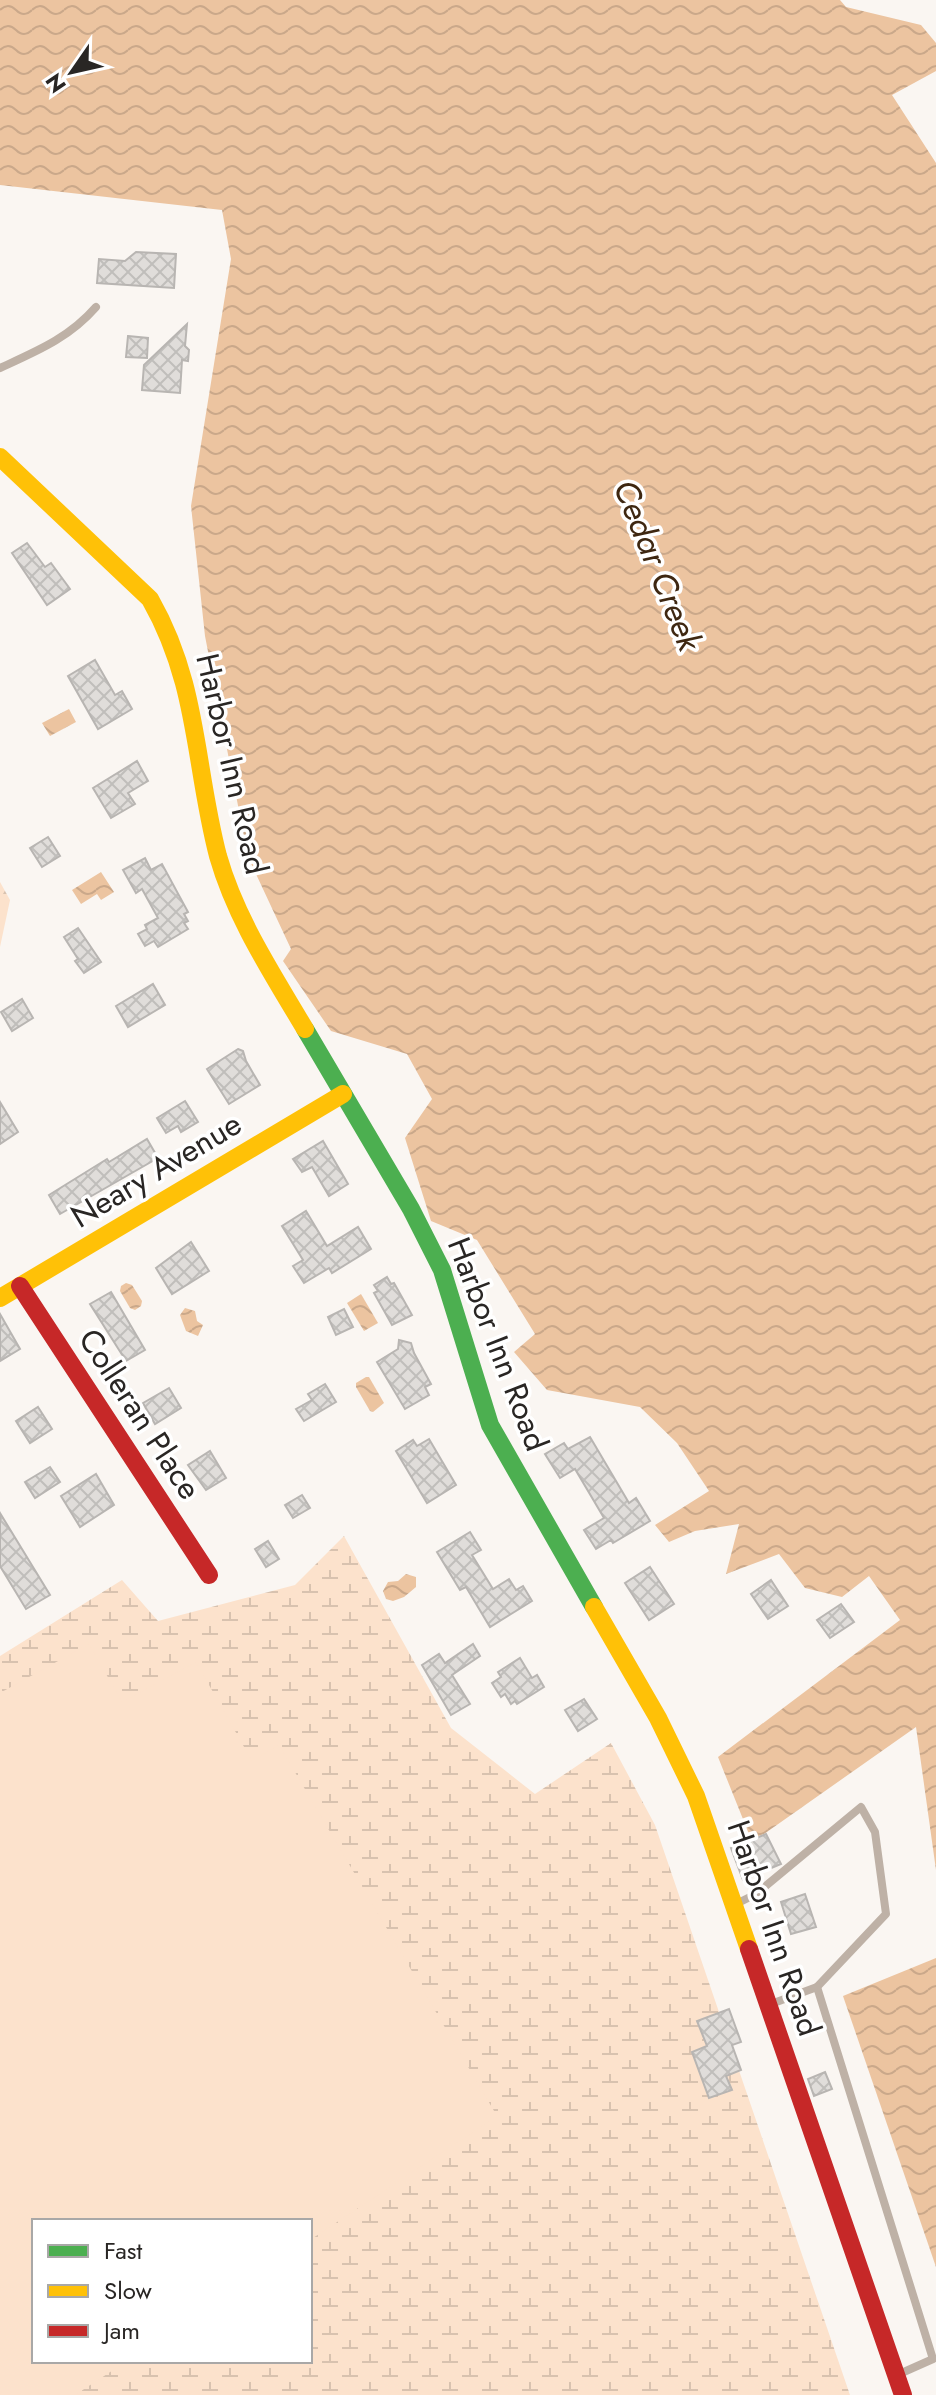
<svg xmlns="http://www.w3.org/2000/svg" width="936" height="2395" font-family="Jost,sans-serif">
	<defs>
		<pattern id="forest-firs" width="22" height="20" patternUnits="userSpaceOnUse" patternTransform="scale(2)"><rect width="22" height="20" fill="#fce2cc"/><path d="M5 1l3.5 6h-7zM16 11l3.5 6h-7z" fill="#d8c2af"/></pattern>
		<pattern id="wetland-marsh" width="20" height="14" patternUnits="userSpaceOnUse" patternTransform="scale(2)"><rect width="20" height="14" fill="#fce2cc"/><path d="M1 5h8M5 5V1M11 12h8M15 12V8" fill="none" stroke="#d8c2af"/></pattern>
		<pattern id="water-waves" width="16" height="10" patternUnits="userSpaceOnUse" patternTransform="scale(2)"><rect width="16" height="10" fill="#ecc4a0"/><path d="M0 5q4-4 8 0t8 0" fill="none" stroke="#caa88a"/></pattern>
		<pattern id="building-cross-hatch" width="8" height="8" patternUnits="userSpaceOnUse" patternTransform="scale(2)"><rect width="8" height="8" fill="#e0ddda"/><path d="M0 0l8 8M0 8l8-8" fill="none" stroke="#c0bebb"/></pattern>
	</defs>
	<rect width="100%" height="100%" fill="#faf6f2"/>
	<polygon fill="url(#forest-firs)" points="0,882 10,900 0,947"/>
	<path fill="url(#wetland-marsh)" fill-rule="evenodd" d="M 344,1536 L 451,1728 L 535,1794 L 611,1743 L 655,1825 L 850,2395 L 0,2395 L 0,1656 L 122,1580 L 158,1621 L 295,1585 ZM 34,2221 L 310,2221 L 310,2361 L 34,2361 Z"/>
	<polygon fill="#fce2cc" points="89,1644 122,1702 196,1662 252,1761 279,1745 497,2116 310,2240 310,2221 34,2221 34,2361 127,2361 75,2395 0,2395 0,1693"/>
	<g fill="url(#water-waves)">
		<polygon points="0,0 840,0 846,7 921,25 936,43 936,71 892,95 936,163 936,1870 916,1727 764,1834 751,1839 718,1757 900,1620 869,1576 842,1597 805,1588 779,1554 726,1574 739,1524 695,1531 669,1542 655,1525 709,1491 677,1443 640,1407 547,1390 514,1352 535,1334 477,1240 431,1221 405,1138 432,1099 407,1054 331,1031 283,961 291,949 248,857 205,636 191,506 231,259 222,210 0,185"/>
		<polygon points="69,709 76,722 50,736 42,723"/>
		<polygon points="101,872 114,892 101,900 97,894 81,904 72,890"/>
		<polygon points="126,1283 132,1285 142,1301 141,1306 135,1310 130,1308 120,1291 121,1286"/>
		<polygon points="361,1294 378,1323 364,1331 347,1303"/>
		<polygon points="185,1308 195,1311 197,1321 203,1325 198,1336 186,1331 180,1315"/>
		<polygon points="366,1377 369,1377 384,1403 373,1412 370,1411 356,1387 356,1383"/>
		<polygon points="406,1574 416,1577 416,1587 404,1597 393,1601 386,1599 383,1591 388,1582 398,1581"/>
		<polygon points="936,1958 936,2267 843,1996"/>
	</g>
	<g fill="url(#building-cross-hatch)" stroke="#b8b5b2" stroke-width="2">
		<polygon points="136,252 176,254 174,288 97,283 99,259 125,261"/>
		<polygon points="187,324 185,346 189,350 188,361 182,360 180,393 142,390 144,365"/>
		<polygon points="128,336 148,338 147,358 126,357"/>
		<polygon points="27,543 45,567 51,563 70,589 47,605 12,553"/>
		<polygon points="95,660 115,695 122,691 132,709 98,729 68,676"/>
		<polygon points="137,761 148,781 128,793 135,804 111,818 93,788"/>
		<polygon points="48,837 60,856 42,867 30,848"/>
		<polygon points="145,858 151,870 162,864 188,912 184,914 188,921 184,923 188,929 158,947 154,941 145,946 138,934 147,929 145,925 158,918 142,889 136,893 123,870"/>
		<polygon points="78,928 101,962 84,973 75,961 78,959 64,937"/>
		<polygon points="153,984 165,1005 128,1027 116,1006"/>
		<polygon points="22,999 33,1018 12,1031 1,1012"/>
		<polygon points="238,1049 243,1051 246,1061 260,1085 229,1104 207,1069"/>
		<polygon points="185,1101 198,1122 181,1132 178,1126 166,1133 157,1118"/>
		<polygon points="0,1102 18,1132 0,1144"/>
		<polygon points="147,1139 158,1158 60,1214 49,1195 107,1159 109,1162"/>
		<polygon points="323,1141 348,1184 329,1196 312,1167 302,1172 293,1159"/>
		<polygon points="306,1211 327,1246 358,1227 371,1249 332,1273 329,1268 304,1283 293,1266 303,1260 282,1226"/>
		<polygon points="191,1242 209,1271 172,1294 156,1268"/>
		<polygon points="387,1277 391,1284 394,1283 412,1315 392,1325 374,1293 378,1291 374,1285"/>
		<polygon points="111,1292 145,1350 126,1361 90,1304"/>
		<polygon points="344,1309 353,1327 336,1335 328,1317"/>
		<polygon points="0,1314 20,1349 0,1361"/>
		<polygon points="399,1340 411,1343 414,1353 431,1384 425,1387 429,1395 405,1409 377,1362 398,1349"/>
		<polygon points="325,1384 336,1402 304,1421 296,1409 312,1400 308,1394"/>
		<polygon points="169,1388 181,1408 155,1424 143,1403"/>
		<polygon points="38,1407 52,1429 30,1443 16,1421"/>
		<polygon points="590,1437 629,1503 636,1498 650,1521 613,1543 611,1540 596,1549 584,1530 604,1518 575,1469 560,1478 545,1454 564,1443 568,1449"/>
		<polygon points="429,1439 456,1485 427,1503 396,1451 413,1440 417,1446"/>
		<polygon points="210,1451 226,1478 206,1490 188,1465"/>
		<polygon points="50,1467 60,1482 35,1498 25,1482"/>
		<polygon points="96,1474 114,1505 80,1527 61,1496"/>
		<polygon points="302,1495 310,1508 293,1518 285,1505"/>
		<polygon points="0,1513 50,1595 26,1609 0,1566"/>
		<polygon points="470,1532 481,1550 472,1555 493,1589 509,1579 516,1590 523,1586 532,1601 490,1627 466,1587 460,1590 437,1552"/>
		<polygon points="268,1541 279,1559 266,1567 255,1549"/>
		<polygon points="650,1567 674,1604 649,1620 625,1583"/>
		<polygon points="771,1580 788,1606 768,1619 751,1594"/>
		<polygon points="841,1604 854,1622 830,1638 817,1620"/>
		<polygon points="473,1644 480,1656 452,1675 470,1704 451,1715 422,1665 439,1654 445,1663"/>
		<polygon points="520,1658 532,1678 537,1675 544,1687 517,1704 515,1701 511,1704 505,1694 501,1697 492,1683 501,1677 498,1672"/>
		<polygon points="584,1699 597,1719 578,1731 565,1710"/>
		<polygon points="766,1834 781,1864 743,1880 731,1848"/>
		<polygon points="805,1894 816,1927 791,1934 781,1902"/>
		<polygon points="729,2009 741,2042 732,2045 741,2070 726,2076 732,2090 709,2098 692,2052 707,2046 697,2021"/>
		<polygon points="825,2072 832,2089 814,2096 808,2079"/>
	</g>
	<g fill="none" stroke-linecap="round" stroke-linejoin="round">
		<g stroke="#beb1a6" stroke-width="8">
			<path d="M 0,368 C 37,351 69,338 96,307"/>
			<polyline points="736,1904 756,1894 861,1807 875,1832 886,1914 817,1987"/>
			<polyline points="771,2004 817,1987 933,2359 897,2375"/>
		</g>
		<polyline stroke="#4caf50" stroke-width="18" points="305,1029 411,1209 442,1270 490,1425 594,1607"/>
		<g stroke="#ffc107" stroke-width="18">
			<path d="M 0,457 L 150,599 C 199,685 194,764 218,856 C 236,919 272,973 305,1029"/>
			<polyline points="0,1298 343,1094"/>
			<polyline points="594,1607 658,1718 696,1796 749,1949"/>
		</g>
		<g stroke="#c62828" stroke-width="18">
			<polyline points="20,1286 209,1575"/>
			<polyline points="749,1949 903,2395"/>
		</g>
	</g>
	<g text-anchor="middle" stroke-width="7" stroke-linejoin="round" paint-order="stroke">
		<g font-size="32" fill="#292624" stroke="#fff">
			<text transform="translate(232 764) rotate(77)" y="11">Harbor Inn Road</text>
			<text transform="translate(156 1170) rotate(-31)" y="11">Neary Avenue</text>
			<text transform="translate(498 1344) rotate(69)" y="11">Harbor Inn Road</text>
			<text transform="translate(140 1414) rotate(57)" y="11">Colleran Place</text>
			<text transform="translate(774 1928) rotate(71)" y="11">Harbor Inn Road</text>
		</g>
		<g font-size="34" font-style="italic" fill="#3e2711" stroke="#fff">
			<text transform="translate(658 565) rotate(68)" y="12">Cedar Creek</text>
		</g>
	</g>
	<rect x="32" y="2219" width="280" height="144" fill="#ffffff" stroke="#a9a8a7" stroke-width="2"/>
	<rect x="48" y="2245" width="40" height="12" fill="#4caf50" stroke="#a9a8a7" stroke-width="2"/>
	<text x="104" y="2259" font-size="24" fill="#292624">Fast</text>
	<rect x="48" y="2285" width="40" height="12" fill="#ffc107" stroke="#a9a8a7" stroke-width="2"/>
	<text x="104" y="2299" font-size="24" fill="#292624">Slow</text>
	<rect x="48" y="2325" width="40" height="12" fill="#c62828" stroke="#a9a8a7" stroke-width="2"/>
	<text x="104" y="2339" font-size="24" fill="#292624">Jam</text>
	<g transform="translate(72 72) rotate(236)" stroke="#ffffff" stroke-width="6" paint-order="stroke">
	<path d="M0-6L14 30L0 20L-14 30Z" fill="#292624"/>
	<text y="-12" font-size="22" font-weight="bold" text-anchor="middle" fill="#292624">N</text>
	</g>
</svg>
